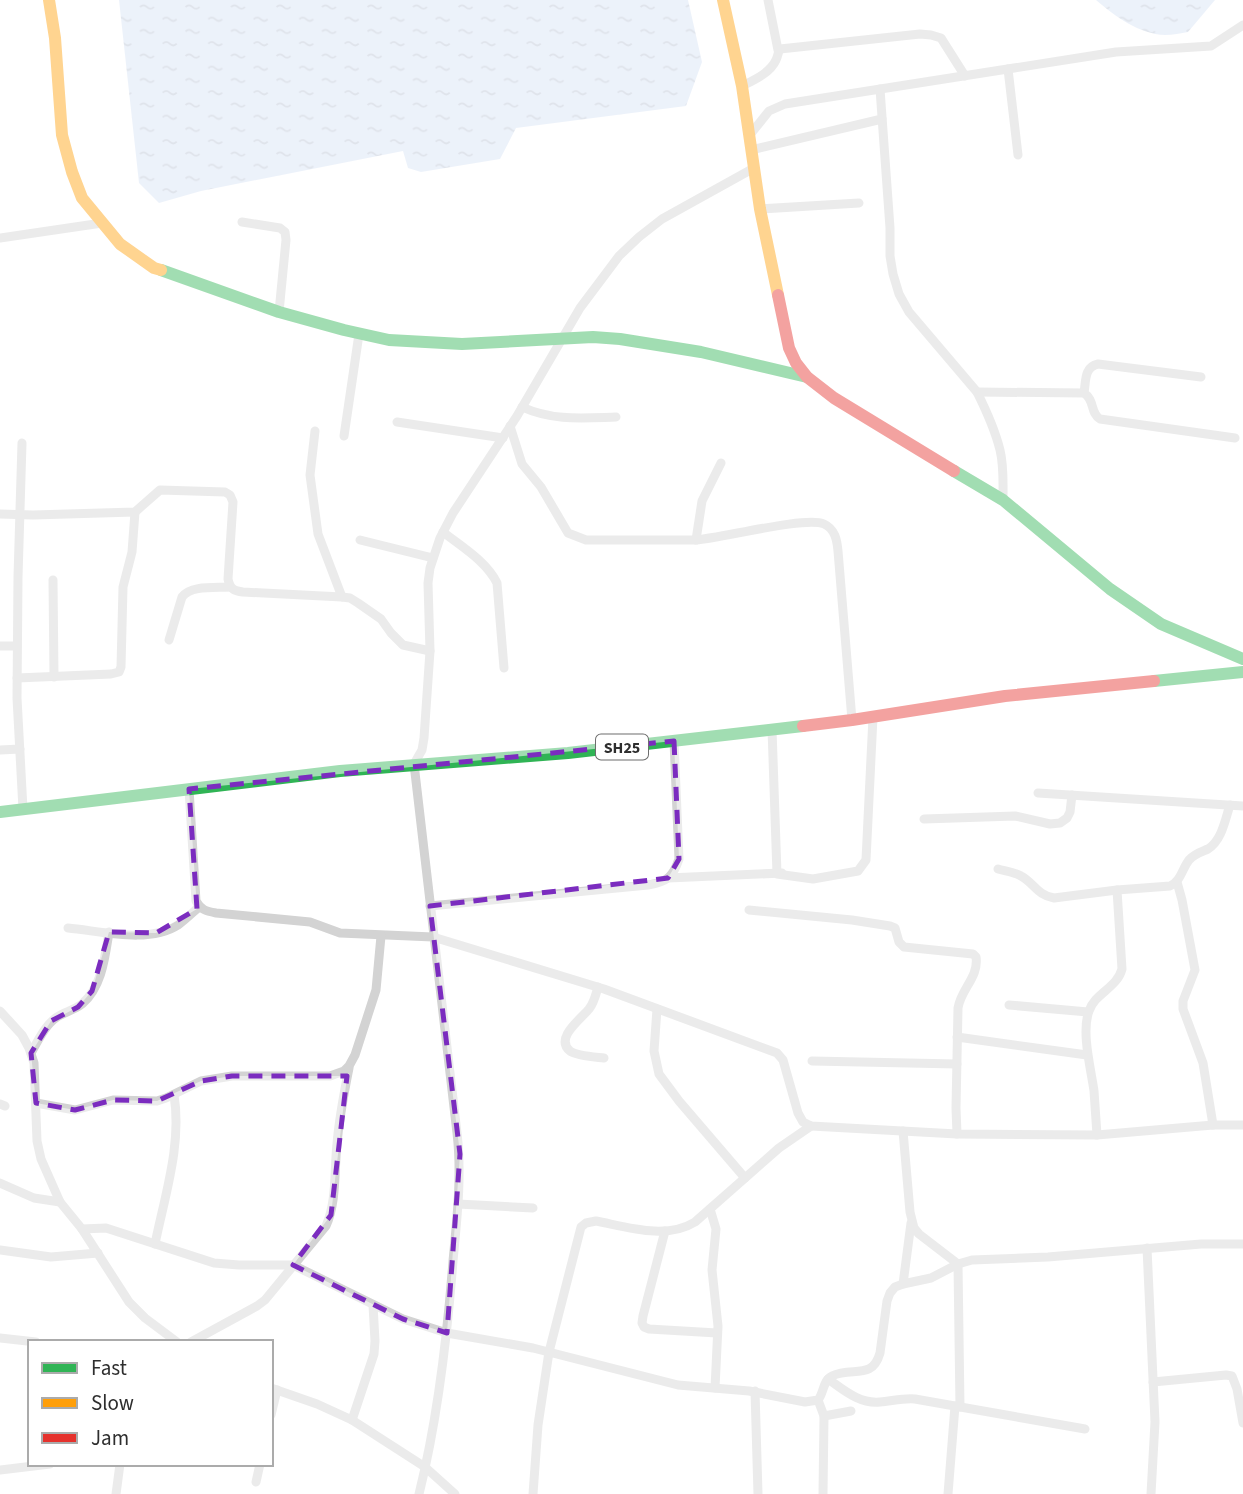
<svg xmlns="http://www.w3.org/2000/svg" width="1243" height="1494" font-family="'Source Sans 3',sans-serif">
	<defs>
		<pattern id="water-ripples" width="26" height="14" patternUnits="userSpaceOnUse" patternTransform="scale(1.75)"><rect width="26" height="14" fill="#d6e2f4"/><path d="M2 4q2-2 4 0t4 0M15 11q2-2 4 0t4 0" fill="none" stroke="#b8c2d2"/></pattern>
	</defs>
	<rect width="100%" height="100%" fill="#fff"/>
	<g fill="url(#water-ripples)">
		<polygon points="119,0 688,0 702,62 686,106 516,128 500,159 421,172 408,168 403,151 201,191 159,203 139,183"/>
		<path d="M 1096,0 L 1215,0 L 1188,32 C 1181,33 1173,35 1165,35 C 1139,34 1116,17 1096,0 Z"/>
	</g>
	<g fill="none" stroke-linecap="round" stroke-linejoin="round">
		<g stroke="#d3d3d3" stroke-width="9">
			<polyline points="768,0 778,50"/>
			<polyline points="1008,69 1018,155"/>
			<path d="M 742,86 C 754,80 770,73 776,60 C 778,56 778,52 780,49 L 920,34 L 931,35 L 941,38 L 965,76"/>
			<path d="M 880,89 L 890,228 L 890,256 L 893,274 L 899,294 L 909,312 L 977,392 C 986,410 995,430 1000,450 C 1004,466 1003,483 1003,500"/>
			<polyline points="749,136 769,111 785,104 1116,52 1211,46 1243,25"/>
			<polyline points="751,150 882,119"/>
			<polyline points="760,209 859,203"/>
			<polyline points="242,222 280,228 285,232 286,240 279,312"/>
			<polyline points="0,238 102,223"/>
			<path d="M 977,392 L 1084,393 C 1095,400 1090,413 1100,419 L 1235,438"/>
			<path d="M 1084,393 C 1086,381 1084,367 1098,364 L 1201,377"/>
			<path d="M 522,407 C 553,421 582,418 616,417"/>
			<polyline points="397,422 503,438"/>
			<path d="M 510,426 L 522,464 L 541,487 L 568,533 L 586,540 L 696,540 C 722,538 806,516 824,524 C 835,529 837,540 838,551 L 852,720"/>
			<polyline points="315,431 310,475 318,534 342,597"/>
			<polyline points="344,436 359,334"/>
			<polyline points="22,443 18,577 17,698 23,809"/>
			<path d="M 0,514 L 33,515 L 135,512 L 160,490 L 225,492 L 230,495 L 233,502 L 228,579 C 230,589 234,591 243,592 L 342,597 L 350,598 L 358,603 L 381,619 L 391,633 L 403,645 L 430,651"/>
			<path d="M 443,532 C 462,547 486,561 497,583 L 504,668"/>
			<polyline points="360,540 433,558"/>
			<polyline points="696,540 702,501 721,463"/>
			<polyline points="53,580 54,677"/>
			<path d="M 169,640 L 182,597 C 191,585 215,588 230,587"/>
			<polyline points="0,646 17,646"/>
			<polyline points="17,678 111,674 119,672 121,667 123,587 132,552 135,512"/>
			<polyline points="772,729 777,874 813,879 858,871 866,860 873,717"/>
			<polyline points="0,750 20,749"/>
			<path d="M 189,789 L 196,901 C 201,910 206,911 216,913 L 310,922 L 340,933 L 433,937 L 604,989 L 777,1053 L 783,1060 L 798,1113 L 803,1122 L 811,1126 L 957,1134 L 1097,1135 L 1213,1125 L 1243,1125"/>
			<polyline points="1038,793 1243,806"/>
			<polyline points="924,819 1015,816 1050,824 1060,823 1067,818 1070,812 1072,795"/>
			<path d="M 998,869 C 1005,871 1014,872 1021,876 C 1034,883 1037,895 1054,898 L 1117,890 L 1170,886 C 1181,881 1182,869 1189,860 C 1194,854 1201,852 1208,849 C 1222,840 1225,820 1230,805"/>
			<polyline points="668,878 782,873"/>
			<polyline points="1177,882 1182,900 1195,970 1183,1001 1183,1009 1203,1063 1213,1125"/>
			<path d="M 430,906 L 648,885 C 667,882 673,877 679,859 L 674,741"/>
			<path d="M 749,910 L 852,920 L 890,926 L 895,928 L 899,942 L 904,947 L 973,954 L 976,957 C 979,977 961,989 958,1008 L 956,1108 L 957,1134"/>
			<path d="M 68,928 C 101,931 149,944 178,925 C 185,920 192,913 199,907"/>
			<path d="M 598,987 C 596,994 594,1003 589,1009 C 582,1018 554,1038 570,1051 C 576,1056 596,1057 604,1058"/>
			<polyline points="1009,1005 1088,1012"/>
			<polyline points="657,1009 654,1051 659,1074 679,1101 745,1178"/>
			<polyline points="0,1011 22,1035 29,1048 34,1063 37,1141 41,1159 60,1202 82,1229 129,1302 145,1318 177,1342"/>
			<polyline points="957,1037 1087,1055"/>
			<path d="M 31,1053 C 38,1041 45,1025 57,1017 C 65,1012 74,1010 82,1004 C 102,987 105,957 109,932"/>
			<polyline points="812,1061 957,1064"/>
			<polyline points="36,1103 75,1110 113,1100 157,1101 166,1098 201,1081 232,1076 330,1076 344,1071 349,1066 355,1055 376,990 381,936"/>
			<polyline points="0,1104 5,1106"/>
			<polyline points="903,1131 910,1212 914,1228 919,1234 958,1264 960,1407"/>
			<path d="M 1097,1135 C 1096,1120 1095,1106 1094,1091 C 1091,1069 1081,1032 1089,1011 C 1095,993 1117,988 1122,969 L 1117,890"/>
			<polyline points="0,1183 34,1198 60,1202"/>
			<polyline points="458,1204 533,1208"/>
			<polyline points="710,1209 716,1229 712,1270 718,1326 715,1388"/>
			<path d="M 82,1229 L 106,1228 L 214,1263 L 239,1265 L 293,1265 L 403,1319 L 447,1333 L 533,1348 L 678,1385 L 749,1391 L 805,1402 L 818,1400 C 824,1393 823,1380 832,1376 C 852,1366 872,1381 880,1353 L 887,1301 L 890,1293 L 895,1287 L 903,1284 L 931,1278 L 958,1264 L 972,1260 L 1048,1257 L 1201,1244 L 1243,1244"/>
			<polyline points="665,1231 643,1316 642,1323 644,1327 649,1329 717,1333"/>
			<path d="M 155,1244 C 165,1195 182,1144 174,1095"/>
			<polyline points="1147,1248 1155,1422 1151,1494"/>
			<polyline points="0,1250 51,1257 98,1253"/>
			<polyline points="903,1284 911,1223"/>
			<polyline points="0,1338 36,1342"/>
			<path d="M 191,1342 L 257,1306 L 265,1300 L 326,1226 C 337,1201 334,1171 337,1144 C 339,1119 344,1093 349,1068"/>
			<path d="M 828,1379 C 844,1390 859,1404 880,1402 C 892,1401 903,1398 915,1399 L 1085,1429"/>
			<polyline points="1153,1382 1226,1375 1232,1376 1237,1389 1243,1423"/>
			<polyline points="271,1388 317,1404 352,1420 425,1467 455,1494"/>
			<polyline points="755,1391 758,1494"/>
			<polyline points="818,1400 824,1416 823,1494"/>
			<polyline points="271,1415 277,1390"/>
			<polyline points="824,1416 851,1411"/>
			<polyline points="352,1420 374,1354 375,1341 373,1305"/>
			<polyline points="0,1470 50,1464"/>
			<polyline points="256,1482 260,1464"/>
			<polyline points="116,1494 120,1464"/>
			<path d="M 419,1494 C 438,1418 447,1339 453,1261 C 457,1218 462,1176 457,1133 L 414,764 L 422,750 L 424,738 L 430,651 L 428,583 L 430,568 L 440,538 L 453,513 L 517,416 L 580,308 L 619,256 L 639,237 L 662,219 L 754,168"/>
			<path d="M 533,1494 L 538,1425 L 549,1352 L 581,1227 L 586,1223 L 596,1221 C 627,1227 666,1240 695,1222 L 779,1148 L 811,1126"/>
			<polyline points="948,1494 955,1406"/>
		</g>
		<g stroke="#30b455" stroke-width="12">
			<polyline points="161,270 279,312 344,330 389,340 462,344 593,337 620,339 701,352 807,377"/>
			<polyline points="954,471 1003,500 1110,589 1161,624 1243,659"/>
			<polyline points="1154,681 1243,672"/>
			<polyline points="0,812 340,771 568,753 803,726"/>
		</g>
		<g stroke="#ff9f0a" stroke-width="12">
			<polyline points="49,0 55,38 62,135 72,172 82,198 120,244 154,268 161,270"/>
			<polyline points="723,0 742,86 760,209 778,295"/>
		</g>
		<g stroke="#e5322d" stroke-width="12">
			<polyline points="778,295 789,348 796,363 807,377 834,398 954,471"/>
			<polyline points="803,726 852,720 1005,696 1154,681"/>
		</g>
	</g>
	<path d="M0 0H1243V1494H0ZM 674,741 L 679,859 L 668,878 L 430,906 L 460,1154 L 447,1333 L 403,1319 L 293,1265 L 331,1215 L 347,1076 L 232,1076 L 201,1081 L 157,1101 L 113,1100 L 75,1110 L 36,1103 L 31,1053 L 51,1021 L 78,1007 L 92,991 L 109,932 L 156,933 L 197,909 L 189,789 Z" fill="#fff" fill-opacity=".55" fill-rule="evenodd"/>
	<path fill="none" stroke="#7b2cbf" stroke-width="5" stroke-dasharray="14 9" stroke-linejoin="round" d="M 674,741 L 679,859 L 668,878 L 430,906 L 460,1154 L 447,1333 L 403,1319 L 293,1265 L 331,1215 L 347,1076 L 232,1076 L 201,1081 L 157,1101 L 113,1100 L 75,1110 L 36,1103 L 31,1053 L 51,1021 L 78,1007 L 92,991 L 109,932 L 156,933 L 197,909 L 189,789 Z"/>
	<g text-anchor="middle" stroke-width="7" stroke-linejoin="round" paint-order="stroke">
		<rect fill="#fff" stroke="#6d6d6d" stroke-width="2" x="596" y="734.5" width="52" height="25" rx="5"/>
		<g font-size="16" font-weight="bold" fill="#2e2e2e">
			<text x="622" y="753">SH25</text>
		</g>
	</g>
	<rect x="28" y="1340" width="245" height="126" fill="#ffffff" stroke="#ababab" stroke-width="2"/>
	<rect x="42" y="1363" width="35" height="10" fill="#30b455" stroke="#ababab" stroke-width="2"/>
	<text x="91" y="1375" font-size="21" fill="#2e2e2e">Fast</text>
	<rect x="42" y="1398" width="35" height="10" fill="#ff9f0a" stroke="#ababab" stroke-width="2"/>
	<text x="91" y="1410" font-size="21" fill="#2e2e2e">Slow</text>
	<rect x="42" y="1433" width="35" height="10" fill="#e5322d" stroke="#ababab" stroke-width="2"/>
	<text x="91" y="1445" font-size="21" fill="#2e2e2e">Jam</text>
</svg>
